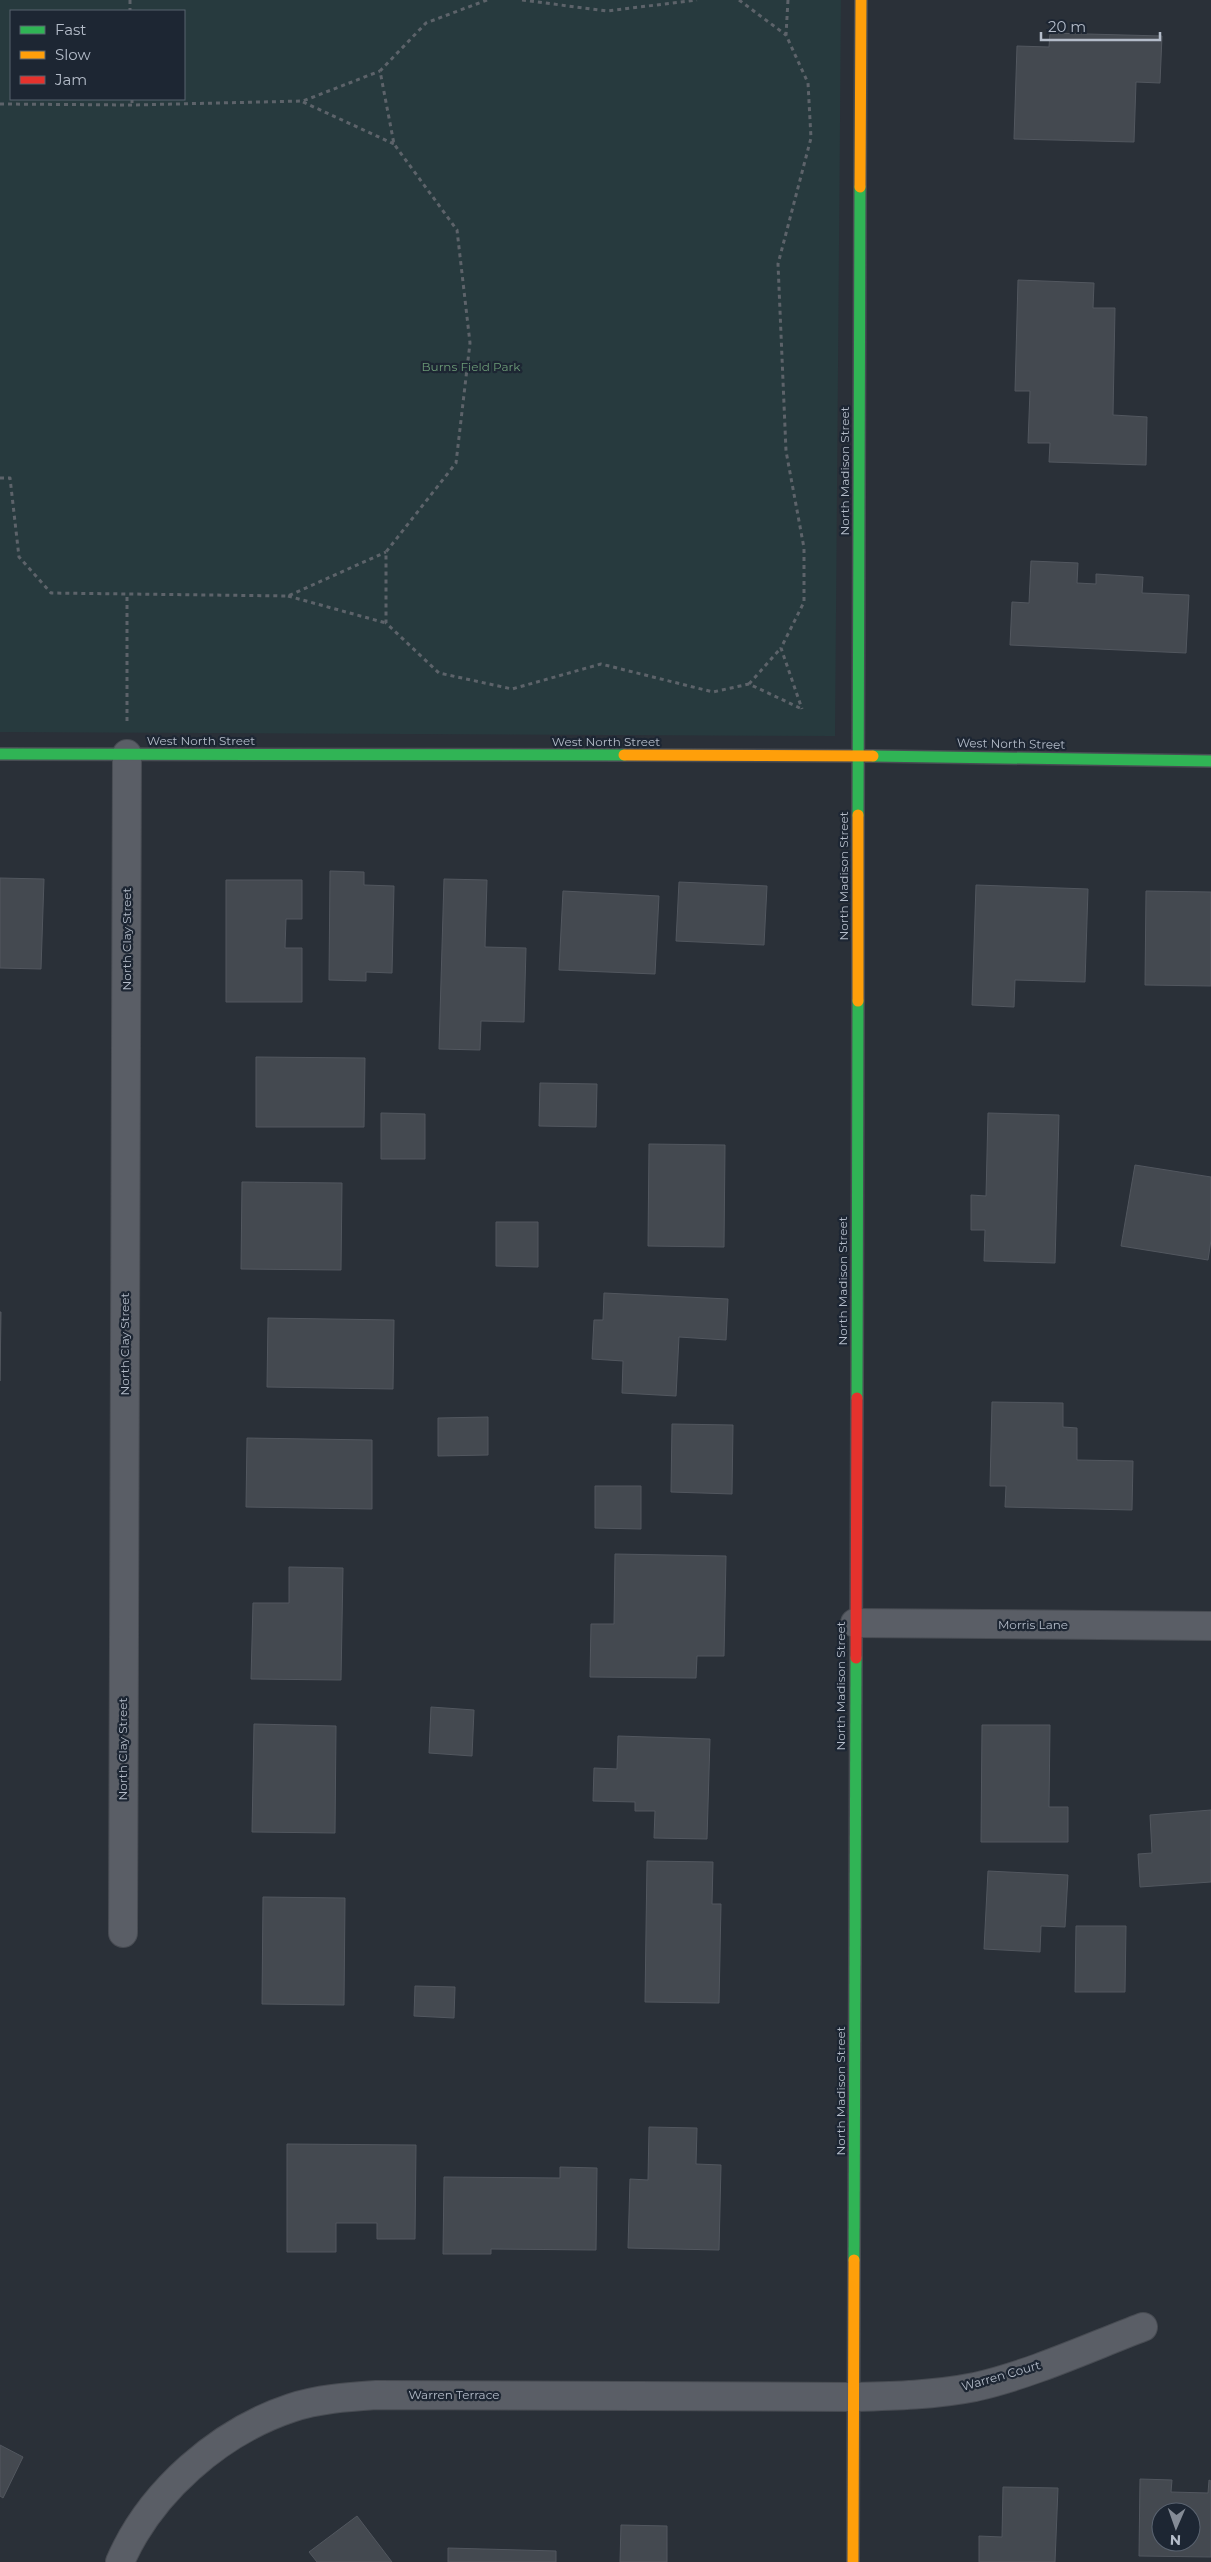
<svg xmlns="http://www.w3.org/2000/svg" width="1211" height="2562" font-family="Montserrat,sans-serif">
	<rect width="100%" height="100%" fill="#2a3038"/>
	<path fill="#273a3e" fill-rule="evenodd" d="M 0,0 L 841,0 L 835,736 L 0,732 ZM 11,11 L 184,11 L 184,99 L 11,99 Z"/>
	<g fill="#444950" stroke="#52575f" fill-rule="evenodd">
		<polygon points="1050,33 1162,36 1160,83 1136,82 1134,142 1014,139 1017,46 1049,47"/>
		<polygon points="1018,280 1094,283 1093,308 1115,308 1113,415 1147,417 1146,465 1049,462 1050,443 1028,443 1030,391 1015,391"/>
		<polygon points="1031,561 1078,563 1077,583 1096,584 1096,574 1143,577 1142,593 1189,595 1186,653 1010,645 1012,602 1029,603"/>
		<polygon points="330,871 364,872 364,885 394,886 392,973 366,972 366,981 329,980"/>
		<polygon points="0,878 44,879 41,969 0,968"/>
		<polygon points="444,879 487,880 485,947 526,948 524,1022 481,1021 480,1050 439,1049"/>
		<polygon points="226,880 302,880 302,919 286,919 285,948 302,948 302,1002 226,1002"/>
		<polygon points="679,882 767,886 764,945 676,941"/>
		<polygon points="976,885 1088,889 1085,982 1015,980 1014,1007 972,1005"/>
		<polygon points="563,891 659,896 655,974 559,970"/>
		<polygon points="1146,891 1211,892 1211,986 1145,985"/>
		<polygon points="256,1057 365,1058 364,1127 256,1127"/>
		<polygon points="540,1083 597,1084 596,1127 539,1126"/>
		<polygon points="381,1113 425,1114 425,1159 381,1159"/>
		<polygon points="988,1113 1059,1115 1055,1263 984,1261 985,1230 971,1230 971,1195 986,1196"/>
		<polygon points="649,1144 725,1145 724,1247 648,1246"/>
		<polygon points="1135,1165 1211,1177 1211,1240 1208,1260 1121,1246"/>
		<polygon points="242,1182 342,1183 341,1270 241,1269"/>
		<polygon points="496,1222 538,1222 538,1267 496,1266"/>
		<polygon points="604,1293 728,1299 726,1340 679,1337 676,1396 622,1393 623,1361 592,1359 594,1320 603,1320"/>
		<polygon points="0,1312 1,1312 0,1381"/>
		<polygon points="268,1318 394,1320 393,1389 267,1387"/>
		<polygon points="992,1402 1063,1403 1063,1427 1077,1428 1077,1460 1133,1461 1132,1510 1005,1507 1006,1486 990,1486"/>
		<polygon points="488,1417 488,1455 438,1456 438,1418"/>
		<polygon points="672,1424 733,1425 732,1494 671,1492"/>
		<polygon points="247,1438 372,1440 372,1509 246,1507"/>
		<polygon points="595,1486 641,1486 641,1529 595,1528"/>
		<polygon points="615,1554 726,1556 724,1656 697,1656 696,1678 590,1677 591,1624 614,1624"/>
		<polygon points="289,1567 343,1568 341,1680 251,1679 253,1603 289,1603"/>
		<polygon points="431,1707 474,1710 472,1756 429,1753"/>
		<polygon points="254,1724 336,1726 335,1833 252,1832"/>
		<polygon points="982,1725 1050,1725 1049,1807 1068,1807 1068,1842 981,1842"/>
		<polygon points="618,1736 710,1739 707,1839 654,1838 655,1811 635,1811 635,1802 593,1801 594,1768 617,1769"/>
		<polygon points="1211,1810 1211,1882 1140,1887 1138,1854 1152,1853 1150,1815"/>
		<polygon points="647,1861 713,1862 712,1904 721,1904 719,2003 645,2002"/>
		<polygon points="988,1871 1068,1875 1065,1927 1041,1926 1040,1952 984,1949"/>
		<polygon points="263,1897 345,1898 344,2005 262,2004"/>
		<polygon points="1076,1926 1126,1926 1125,1992 1075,1992"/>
		<polygon points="415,1986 455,1987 454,2018 414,2016"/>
		<polygon points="649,2127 697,2128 696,2164 721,2165 719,2250 628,2248 630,2179 648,2180"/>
		<polygon points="287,2144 416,2145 415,2239 377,2239 377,2223 336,2223 336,2252 287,2252"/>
		<polygon points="560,2167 597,2168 596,2250 491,2249 491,2254 443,2254 444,2177 560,2178"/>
		<polygon points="0,2445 23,2457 3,2498 0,2496"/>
		<path d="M 1140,2479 L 1172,2480 L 1171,2492 L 1208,2493 L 1209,2480 L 1211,2481 L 1211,2557 L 1139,2556 ZM 1161,2512 L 1191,2512 L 1191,2542 L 1161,2542 Z"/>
		<polygon points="1003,2487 1058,2488 1055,2562 979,2562 979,2536 1002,2537"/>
		<polygon points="357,2516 392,2562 317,2562 309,2552"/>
		<polygon points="621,2525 667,2526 667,2562 620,2562"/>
		<polygon points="448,2548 556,2551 556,2562 448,2562"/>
	</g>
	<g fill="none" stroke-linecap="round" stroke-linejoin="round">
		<g stroke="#484c53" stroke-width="30">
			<g id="street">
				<polyline points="855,1623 1211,1626"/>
				<polyline points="123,1933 127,754"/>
				<path d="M 120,2562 C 150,2492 219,2432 291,2408 C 318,2399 348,2397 377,2395 L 854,2397 C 894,2396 935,2395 975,2387 C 1032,2374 1088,2348 1143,2327"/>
			</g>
		</g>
		<g stroke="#484c53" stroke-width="14">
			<g id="fast">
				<polyline points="0,754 624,755"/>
				<polyline points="873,756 1211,761"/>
				<polyline points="858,815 860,187"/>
				<polyline points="857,1398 858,1001"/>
				<polyline points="854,2260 856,1658"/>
			</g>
		</g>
		<g stroke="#484c53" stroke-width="14">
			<g id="slow">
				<polyline points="860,187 861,0"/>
				<polyline points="624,755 873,756"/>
				<polyline points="858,1001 858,815"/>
				<polyline points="853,2562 854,2260"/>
			</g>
		</g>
		<g stroke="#484c53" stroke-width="14">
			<polyline id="jam" points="856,1658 857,1398"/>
		</g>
		<g stroke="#5d636a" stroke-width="3" stroke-dasharray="4 4" stroke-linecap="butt">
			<polyline points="130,0 130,11"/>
			<polyline points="487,0 426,23 380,71 394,144 457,230 470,343 456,463 386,552 386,623 439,673 512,689 601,664 713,692 749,684 802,709"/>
			<polyline points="522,0 607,11 697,0"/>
			<polyline points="739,0 786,35"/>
			<polyline points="788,0 786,35 808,83 811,138 778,264 786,451 804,548 804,602 781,648 802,709"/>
			<polyline points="132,99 132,105"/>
			<polyline points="303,102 394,144"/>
			<polyline points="0,104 132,105 303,101 380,71"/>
			<polyline points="0,478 10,478 19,557 51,593 288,596 386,552"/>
			<polyline points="288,596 386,623"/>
			<polyline points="749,684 781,648"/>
			<polyline points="127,721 127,594"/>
		</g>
		<use href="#street" stroke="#5a5e66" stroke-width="28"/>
		<use href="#fast" stroke="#30b455" stroke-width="11"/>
		<use href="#slow" stroke="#ff9f0a" stroke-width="11"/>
		<use href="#jam" stroke="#e5322d" stroke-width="11"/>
	</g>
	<g text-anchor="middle" stroke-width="4.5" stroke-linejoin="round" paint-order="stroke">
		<g font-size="12" fill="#6b9a76" stroke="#1d2633">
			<text x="471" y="371">Burns Field Park</text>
		</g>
		<g font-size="12" fill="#b4bcc9" stroke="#1d2633">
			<text transform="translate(845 471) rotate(-90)" y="4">North Madison Street</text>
			<text x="201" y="745">West North Street</text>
			<text x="606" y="746">West North Street</text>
			<text transform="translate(1011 744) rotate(1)" y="4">West North Street</text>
			<text transform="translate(844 876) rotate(-90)" y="4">North Madison Street</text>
			<text transform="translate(127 939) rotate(-90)" y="4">North Clay Street</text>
			<text transform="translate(843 1281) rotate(-90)" y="4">North Madison Street</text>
			<text transform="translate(125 1344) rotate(-90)" y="4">North Clay Street</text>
			<text x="1033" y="1629">Morris Lane</text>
			<text transform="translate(841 1686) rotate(-90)" y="4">North Madison Street</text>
			<text transform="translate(123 1749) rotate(-90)" y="4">North Clay Street</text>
			<text transform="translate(841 2091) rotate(-90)" y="4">North Madison Street</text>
			<text transform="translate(1001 2376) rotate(-16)" y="4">Warren Court</text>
			<text x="454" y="2399">Warren Terrace</text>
		</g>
	</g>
	<rect x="10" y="10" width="175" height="90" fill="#1d2633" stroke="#59626f"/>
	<rect x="20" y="26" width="25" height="8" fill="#30b455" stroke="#59626f"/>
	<text x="55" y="35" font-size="15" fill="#b4bcc9">Fast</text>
	<rect x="20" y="51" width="25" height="8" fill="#ff9f0a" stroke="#59626f"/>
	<text x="55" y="60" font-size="15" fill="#b4bcc9">Slow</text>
	<rect x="20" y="76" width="25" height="8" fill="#e5322d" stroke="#59626f"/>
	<text x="55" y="85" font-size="15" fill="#b4bcc9">Jam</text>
	<g transform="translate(1176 2527) rotate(182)"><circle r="24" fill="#1d2633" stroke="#59626f"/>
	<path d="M0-4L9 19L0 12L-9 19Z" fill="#848b96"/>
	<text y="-8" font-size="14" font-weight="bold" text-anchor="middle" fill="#b4bcc9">N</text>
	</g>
	<path d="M1041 32v8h119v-8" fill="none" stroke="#b4bcc9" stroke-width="2.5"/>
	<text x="1048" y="32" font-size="15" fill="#b4bcc9" stroke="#1d2633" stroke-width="4" paint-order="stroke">20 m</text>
</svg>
